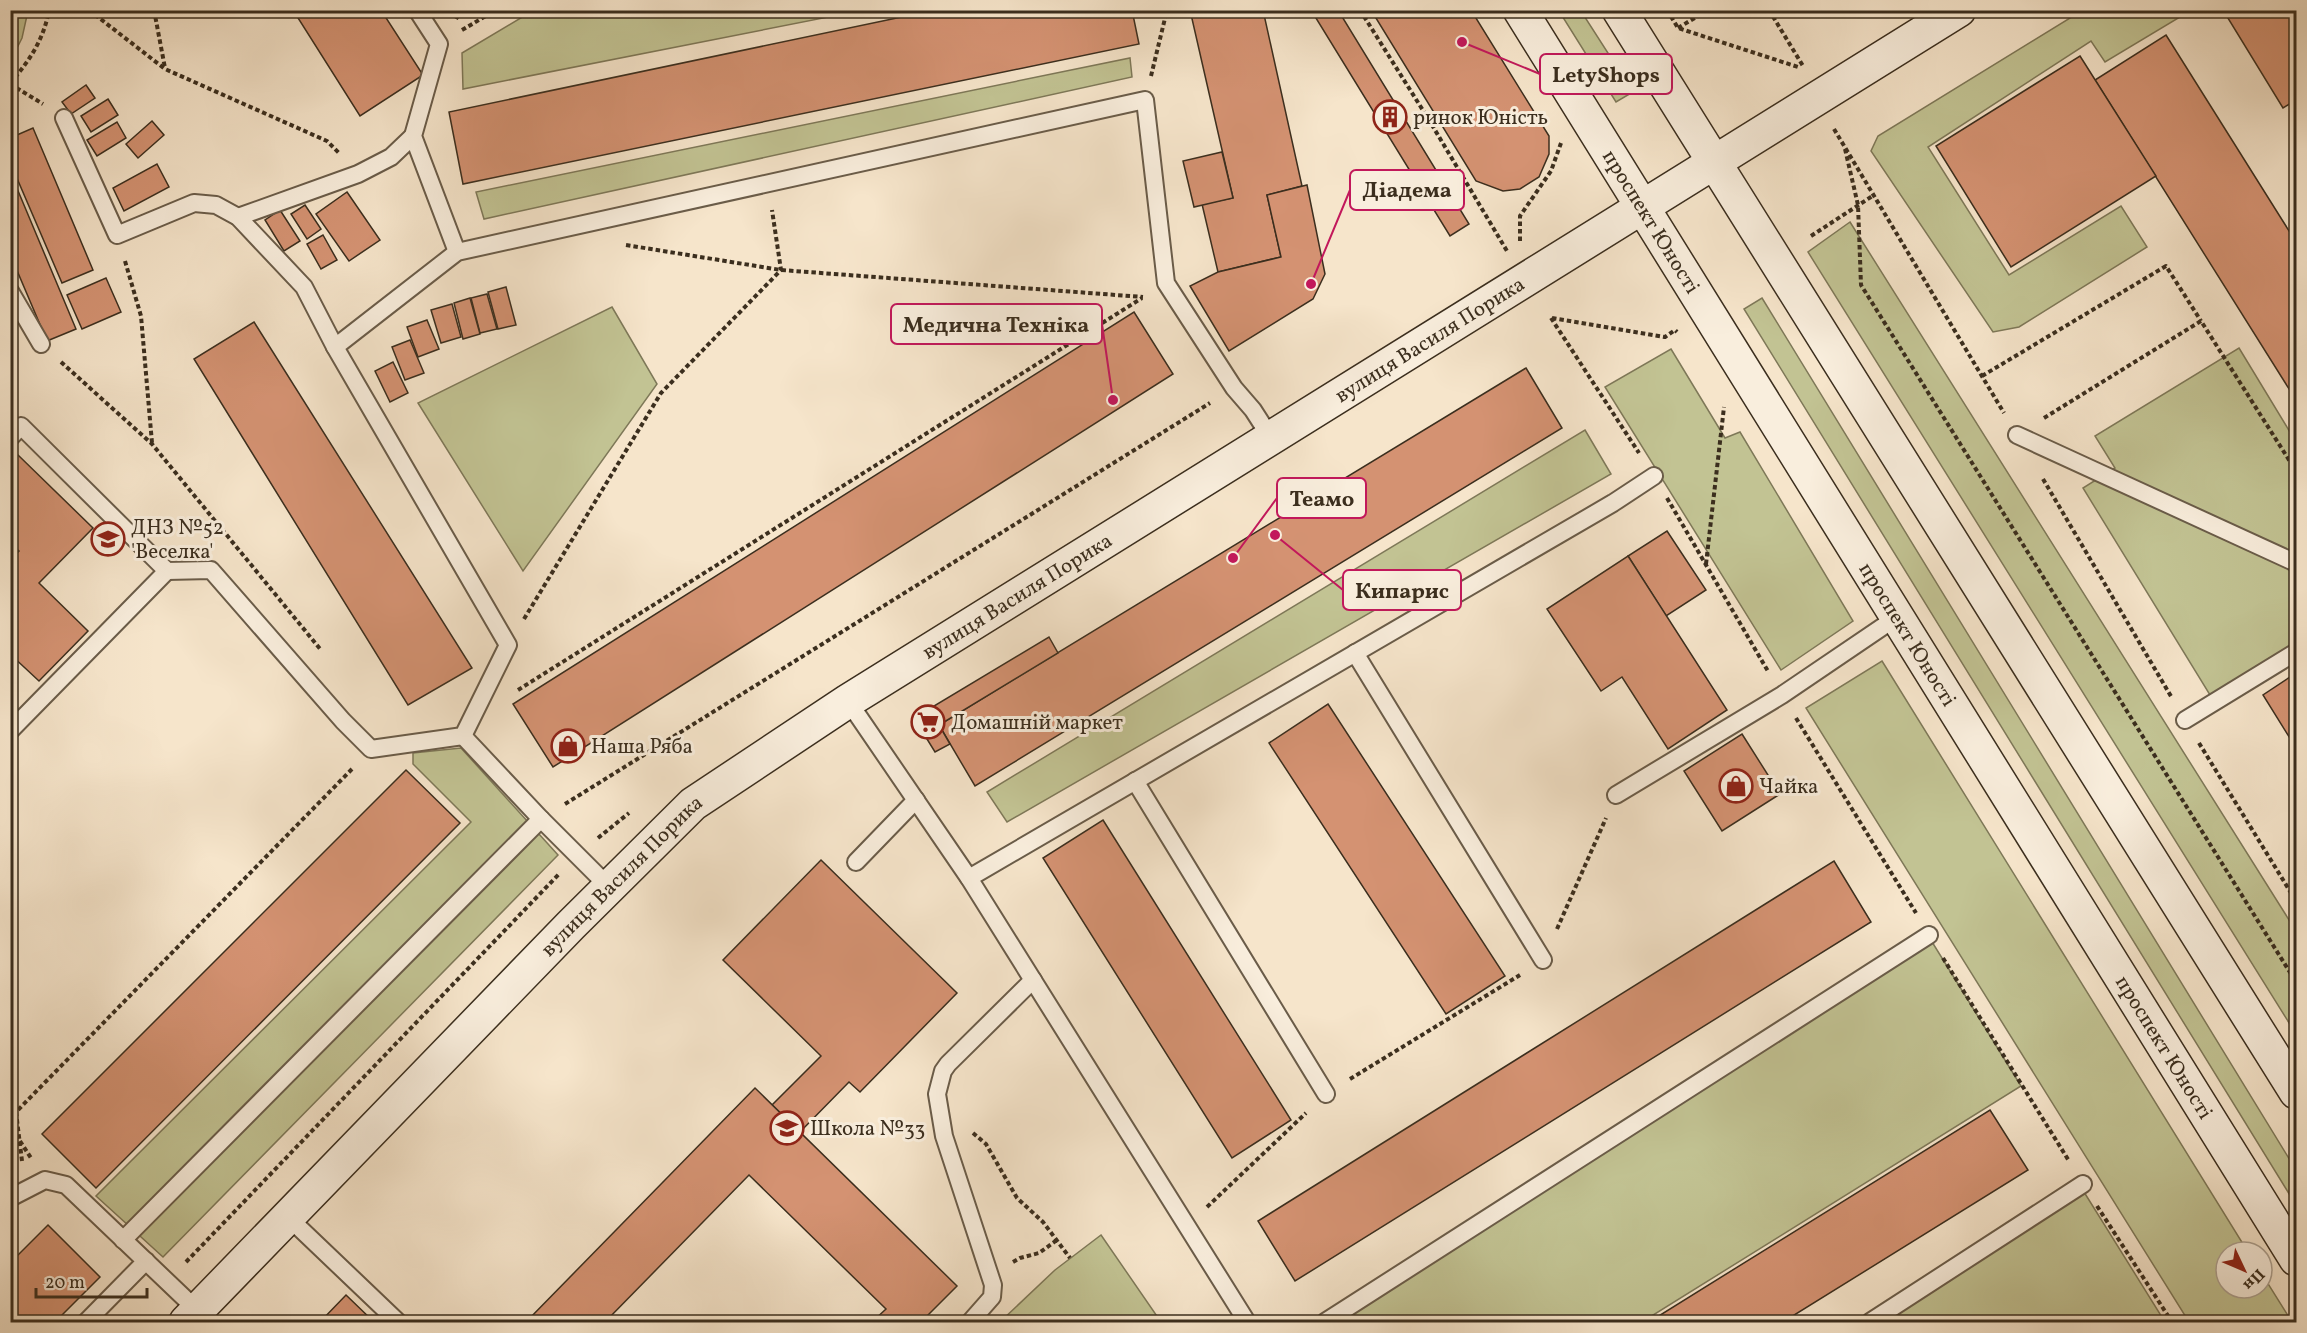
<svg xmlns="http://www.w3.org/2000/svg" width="2307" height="1333" font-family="Vollkorn,serif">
	<rect width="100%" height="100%" fill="#f6e5cb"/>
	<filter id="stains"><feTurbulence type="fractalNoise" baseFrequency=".00333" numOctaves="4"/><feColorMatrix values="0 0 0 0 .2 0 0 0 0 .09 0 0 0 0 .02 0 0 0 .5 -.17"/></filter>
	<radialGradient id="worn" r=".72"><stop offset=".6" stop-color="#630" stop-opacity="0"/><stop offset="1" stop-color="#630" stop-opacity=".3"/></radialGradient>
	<g fill="#c2c393" stroke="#7e7858" stroke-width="1.5">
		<polygon points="11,10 28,11 22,38 11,60"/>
		<polygon points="534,10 859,10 859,11 463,89 462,53"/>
		<polygon points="2083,10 2190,11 2105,62 2091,41 1928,147 2009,275 2121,206 2147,247 2019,327 1993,332 1871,151 1878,136"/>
		<polygon points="1559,11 1581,11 1633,92 1616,102"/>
		<polygon points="1130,58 1132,77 484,219 476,192"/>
		<polygon points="1850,222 2296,931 2296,1034 1808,252"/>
		<polygon points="1762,298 2296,1170 2296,1205 1744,309"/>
		<polygon points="612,307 657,384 523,571 418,403"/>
		<polygon points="2239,348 2296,442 2296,642 2210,695 2083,488 2115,468 2095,436"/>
		<polygon points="1671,349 1725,438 1740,432 1853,621 1781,670 1605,387"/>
		<polygon points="1585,430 1611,474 1007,822 987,792"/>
		<polygon points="1882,661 2248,1252 2226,1252 2226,1288 2262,1288 2262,1274 2292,1322 2189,1322 1806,708"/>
		<polygon points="461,748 558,855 163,1257 96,1196 471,822 413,764 413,753"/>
		<polygon points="1929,937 2021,1086 1642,1322 1330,1322"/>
		<polygon points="2084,1192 2165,1322 1884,1322"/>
		<polygon points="1101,1235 1161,1322 1000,1322 1055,1270"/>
	</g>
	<g fill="#d49272" stroke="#3b2e1e" stroke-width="1.5">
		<polygon points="293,10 381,10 423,75 360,116"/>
		<polygon points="935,10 1132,10 1139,44 463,184 449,112"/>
		<polygon points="1190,10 1263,10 1302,186 1267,195 1281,257 1218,272 1202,204 1233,198"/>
		<polygon points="1311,10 1338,10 1469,224 1450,236"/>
		<polygon points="1371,10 1471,10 1549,136 1549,154 1539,177 1520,189 1503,191 1476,181"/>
		<polygon points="2223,10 2296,10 2296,100 2283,108"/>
		<polygon points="2166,35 2296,242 2296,400 2095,80"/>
		<polygon points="2080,56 2156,176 2011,267 1936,146"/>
		<polygon points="86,85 95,98 71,114 62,102"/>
		<polygon points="108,99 118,115 91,132 81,116"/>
		<polygon points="152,121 164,135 138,158 126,144"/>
		<polygon points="117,122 126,138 97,156 87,140"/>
		<polygon points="33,128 93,270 62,283 10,162 10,138"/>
		<polygon points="1222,152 1233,198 1194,207 1183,161"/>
		<polygon points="157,164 169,187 124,211 113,188"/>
		<polygon points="1307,185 1325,274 1313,299 1229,351 1190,286 1218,272 1281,257 1267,195"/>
		<polygon points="16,186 76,329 47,341 10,254 10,188"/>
		<polygon points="347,192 380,240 349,261 316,214"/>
		<polygon points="305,205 321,229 307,239 291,214"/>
		<polygon points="280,210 300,241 284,251 265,220"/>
		<polygon points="323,235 337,260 321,269 307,244"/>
		<polygon points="106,278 121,312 82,329 67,295"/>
		<polygon points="506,287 516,325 498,329 488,292"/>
		<polygon points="487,294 497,329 480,333 471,298"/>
		<polygon points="470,298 480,334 463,339 454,303"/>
		<polygon points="452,304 461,337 441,343 431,310"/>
		<polygon points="1134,312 1173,374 553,767 513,704"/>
		<polygon points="427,320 439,349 418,357 407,327"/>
		<polygon points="254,322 472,668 408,705 194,359"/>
		<polygon points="410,340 424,373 405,380 392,347"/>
		<polygon points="393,362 408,393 390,402 375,371"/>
		<polygon points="1526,368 1562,428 975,786 939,725"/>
		<polygon points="18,455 93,528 39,583 88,631 39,681 10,654 10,560 19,551 10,543 10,462"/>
		<polygon points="1667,531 1706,590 1666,616 1628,556"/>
		<polygon points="1628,556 1727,710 1668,749 1622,677 1601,691 1547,609"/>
		<polygon points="1049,637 1058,653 939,725 950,744 935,752 914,718"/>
		<polygon points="2296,673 2296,748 2263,695"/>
		<polygon points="1328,704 1505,976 1446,1014 1269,743"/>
		<polygon points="1742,734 1780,794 1722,831 1684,771"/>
		<polygon points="406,770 460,823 96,1188 42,1134"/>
		<polygon points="1103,820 1291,1120 1232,1158 1043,858"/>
		<polygon points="821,860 957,993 860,1092 849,1082 800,1132 772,1105 821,1056 723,960"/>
		<polygon points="1834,861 1871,922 1295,1281 1258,1221"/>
		<polygon points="755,1088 957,1286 921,1322 872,1322 886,1309 749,1175 606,1321 607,1322 526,1322"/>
		<polygon points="1990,1110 2028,1170 1783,1322 1649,1322"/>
		<polygon points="48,1225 100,1277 55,1322 10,1322 10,1263"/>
		<polygon points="346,1295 374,1322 320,1322"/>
	</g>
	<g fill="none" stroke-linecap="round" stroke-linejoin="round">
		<g stroke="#6a5c49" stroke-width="20">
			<g id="lane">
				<polyline points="417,10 439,44 413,136 457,252"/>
				<polyline points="64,118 117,235 194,203 216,205 238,217 304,287 335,347"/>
				<polyline points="238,217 358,174 391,157 413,136"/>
				<polyline points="10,291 41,344"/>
				<polyline points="2017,435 2296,563"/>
				<polyline points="10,438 21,426 167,571 211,570 343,721 371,749 463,736 508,645 335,347 457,252 1145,100 1166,283 1234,388 1253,410 1271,438"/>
				<polyline points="1355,653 1543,960"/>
				<polyline points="848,701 969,878 1247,1322"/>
				<polyline points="2185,720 2296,652"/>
				<polyline points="10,731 167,571"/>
				<polyline points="463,736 541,819 609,887"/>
				<polyline points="1135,781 1326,1094"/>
				<polyline points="1616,795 1782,695 1897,617"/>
				<polyline points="856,862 916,800"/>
				<polyline points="969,878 1613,503 1654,476"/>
				<polyline points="10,1198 45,1180 66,1185 198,1311"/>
				<polyline points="288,1217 398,1322"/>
				<polyline points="123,1240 541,819"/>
				<polyline points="86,1322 146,1261"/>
				<polyline points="970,1322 992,1297 993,1285 944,1136 937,1094 943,1071 948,1064 1033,980"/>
				<polyline points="1325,1322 1929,935"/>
				<polyline points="1870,1322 2083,1184"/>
			</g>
		</g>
		<g stroke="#3b2e1e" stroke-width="36">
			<g id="secondary">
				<path id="s1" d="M 1520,10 L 2296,1259"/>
				<polyline points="1619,10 2296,1092"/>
				<path id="s2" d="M 186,1322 L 571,925 L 693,804 L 848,701 L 1959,10"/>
			</g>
		</g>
		<g stroke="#3b2e1e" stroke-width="4" stroke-dasharray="4.5 3" stroke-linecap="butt">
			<polyline points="89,10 165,69 327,141 339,153"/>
			<polyline points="154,10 165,68"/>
			<polyline points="1360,10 1429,120 1507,251"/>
			<polyline points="1667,10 1678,28 1798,67"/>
			<polyline points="1769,10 1803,66"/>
			<polyline points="456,19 462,10"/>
			<polyline points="1678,28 1708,10"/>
			<polyline points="462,30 496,10"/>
			<polyline points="1151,76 1167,10"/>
			<path d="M 10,83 C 29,62 44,39 49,10"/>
			<polyline points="10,84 43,104"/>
			<polyline points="1834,129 2004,413"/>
			<polyline points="1845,149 1858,205 1861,285 2296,982"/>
			<polyline points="1811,236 1874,195"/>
			<polyline points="1520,241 1520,216 1551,171 1561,143"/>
			<polyline points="626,245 781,270 1143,297"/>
			<polyline points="125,261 141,316 152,443"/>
			<polyline points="1551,318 1639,453"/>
			<polyline points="1552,318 1665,337 1675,330 1677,332"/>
			<polyline points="61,362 152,444 321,650"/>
			<polyline points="1982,376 2166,266 2201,321"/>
			<polyline points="2044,418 2201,321 2296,471"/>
			<polyline points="2043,479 2172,698"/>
			<polyline points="1667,498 1769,673"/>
			<polyline points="1706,564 1724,407"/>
			<polyline points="524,619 661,393 781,270 772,210"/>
			<polyline points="518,690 1142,298"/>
			<polyline points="1796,718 1916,913"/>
			<polyline points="2199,743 2296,901"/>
			<polyline points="565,804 1210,403"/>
			<polyline points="598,838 629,813"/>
			<polyline points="1557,929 1606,818"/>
			<polyline points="1943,958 2069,1161"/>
			<polyline points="1350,1079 1520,975"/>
			<polyline points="10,1107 16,1112"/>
			<polyline points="973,1133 986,1144 1017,1198 1043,1222 1070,1258"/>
			<polyline points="20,1141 31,1158"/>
			<polyline points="22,1161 16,1112 352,769"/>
			<polyline points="2097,1206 2172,1322"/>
			<polyline points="1207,1207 1306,1113"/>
			<polyline points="186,1262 559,874"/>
			<polyline points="1013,1262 1020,1258 1039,1253 1057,1240"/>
		</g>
		<use href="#lane" stroke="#f9eedd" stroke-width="16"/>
		<use href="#secondary" stroke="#f9eedd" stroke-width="33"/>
	</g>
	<defs>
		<g id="building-ring" transform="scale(1.725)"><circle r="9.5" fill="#f9eedd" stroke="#8f2418" stroke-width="1.5"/><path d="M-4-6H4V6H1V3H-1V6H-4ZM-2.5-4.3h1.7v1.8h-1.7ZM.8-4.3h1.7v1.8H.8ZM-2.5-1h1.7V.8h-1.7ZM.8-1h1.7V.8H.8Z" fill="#8f2418"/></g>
		<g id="school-ring" transform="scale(1.725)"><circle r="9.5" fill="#f9eedd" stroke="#8f2418" stroke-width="1.5"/><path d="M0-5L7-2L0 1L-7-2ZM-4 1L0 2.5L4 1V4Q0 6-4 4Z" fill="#8f2418"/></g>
		<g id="supermarket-ring" transform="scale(1.725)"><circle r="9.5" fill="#f9eedd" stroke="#8f2418" stroke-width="1.5"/><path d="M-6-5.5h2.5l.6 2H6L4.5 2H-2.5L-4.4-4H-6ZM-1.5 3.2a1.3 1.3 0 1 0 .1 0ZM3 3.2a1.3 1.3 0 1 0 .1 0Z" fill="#8f2418"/></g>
		<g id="shop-ring" transform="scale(1.725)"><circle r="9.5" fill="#f9eedd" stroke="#8f2418" stroke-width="1.5"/><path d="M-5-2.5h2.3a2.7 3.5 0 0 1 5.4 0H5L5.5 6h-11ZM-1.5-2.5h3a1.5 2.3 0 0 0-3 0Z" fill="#8f2418"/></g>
	</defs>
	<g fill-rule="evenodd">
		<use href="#building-ring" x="1390" y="117"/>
		<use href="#school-ring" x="108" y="539"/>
		<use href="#supermarket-ring" x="928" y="722"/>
		<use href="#shop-ring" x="568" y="746"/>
		<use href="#shop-ring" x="1736" y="786"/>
		<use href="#school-ring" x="787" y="1128"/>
	</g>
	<g text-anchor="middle" stroke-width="6" stroke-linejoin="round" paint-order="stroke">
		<g font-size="21" fill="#3b2e1e" stroke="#f9eedd" text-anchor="start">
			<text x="1413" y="124">ринок Юність</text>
			<text x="131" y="534">ДНЗ №52<tspan x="131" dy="24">'Веселка'</tspan></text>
			<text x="951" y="729">Домашній маркет</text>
			<text x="591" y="753">Наша Ряба</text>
			<text x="1759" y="793">Чайка</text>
			<text x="810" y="1135">Школа №33</text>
		</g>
		<g font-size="21" fill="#3b2e1e" stroke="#f9eedd">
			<text dy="7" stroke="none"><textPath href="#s1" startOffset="249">проспект Юності</textPath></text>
			<text dy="7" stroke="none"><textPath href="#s2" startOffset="1596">вулиця Василя Порика</textPath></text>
			<text dy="7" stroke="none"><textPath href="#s2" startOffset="1110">вулиця Василя Порика</textPath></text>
			<text dy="7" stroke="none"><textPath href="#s1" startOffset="735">проспект Юності</textPath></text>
			<text dy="7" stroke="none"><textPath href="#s2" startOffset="624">вулиця Василя Порика</textPath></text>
			<text dy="7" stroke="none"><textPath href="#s1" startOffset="1221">проспект Юності</textPath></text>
		</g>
	</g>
	<path fill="none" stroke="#c2185b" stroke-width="2" d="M1462 42L1540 74M1311 284L1350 190M1113 400L1102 324M1233 558L1277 498M1275 535L1343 590"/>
	<g fill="#c2185b" stroke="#f9eedd" stroke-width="2">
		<circle cx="1462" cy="42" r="6"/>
		<circle cx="1311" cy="284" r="6"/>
		<circle cx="1113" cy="400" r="6"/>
		<circle cx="1233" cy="558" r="6"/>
		<circle cx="1275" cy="535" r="6"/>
	</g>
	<g fill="#f9eedd" stroke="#c2185b" stroke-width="2">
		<rect x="1540" y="54" width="132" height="40" rx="6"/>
		<rect x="1350" y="170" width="114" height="40" rx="6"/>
		<rect x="891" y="304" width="211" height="40" rx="6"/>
		<rect x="1277" y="478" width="89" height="40" rx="6"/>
		<rect x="1343" y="570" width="118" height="40" rx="6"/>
	</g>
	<g font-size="22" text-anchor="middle" font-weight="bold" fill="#3b2e1e">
		<text x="1606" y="82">LetyShops</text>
		<text x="1407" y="197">Діадема</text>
		<text x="996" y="332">Медична Техніка</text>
		<text x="1322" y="506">Теамо</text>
		<text x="1402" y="598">Кипарис</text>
	</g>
	<rect width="2307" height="1333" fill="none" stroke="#f6e5cb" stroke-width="36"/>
	<rect x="12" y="12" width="2283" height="1309" fill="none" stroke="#3b2e1e" stroke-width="3"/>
	<rect x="18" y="18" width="2271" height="1297" fill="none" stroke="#3b2e1e" stroke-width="1.5"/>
	<g transform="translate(2244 1270) rotate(134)"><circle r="28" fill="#f9eedd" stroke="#ada191" stroke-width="1.5"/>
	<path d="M0-4.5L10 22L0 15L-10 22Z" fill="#8f2418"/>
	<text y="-9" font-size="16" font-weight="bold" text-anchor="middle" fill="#3b2e1e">Пн</text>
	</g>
	<path d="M36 1288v9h111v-9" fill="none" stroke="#3b2e1e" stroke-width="3"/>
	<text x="45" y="1288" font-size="18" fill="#3b2e1e" stroke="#f9eedd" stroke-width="4.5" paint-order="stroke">20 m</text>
	<rect width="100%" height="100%" filter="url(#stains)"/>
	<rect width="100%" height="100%" fill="url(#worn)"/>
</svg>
